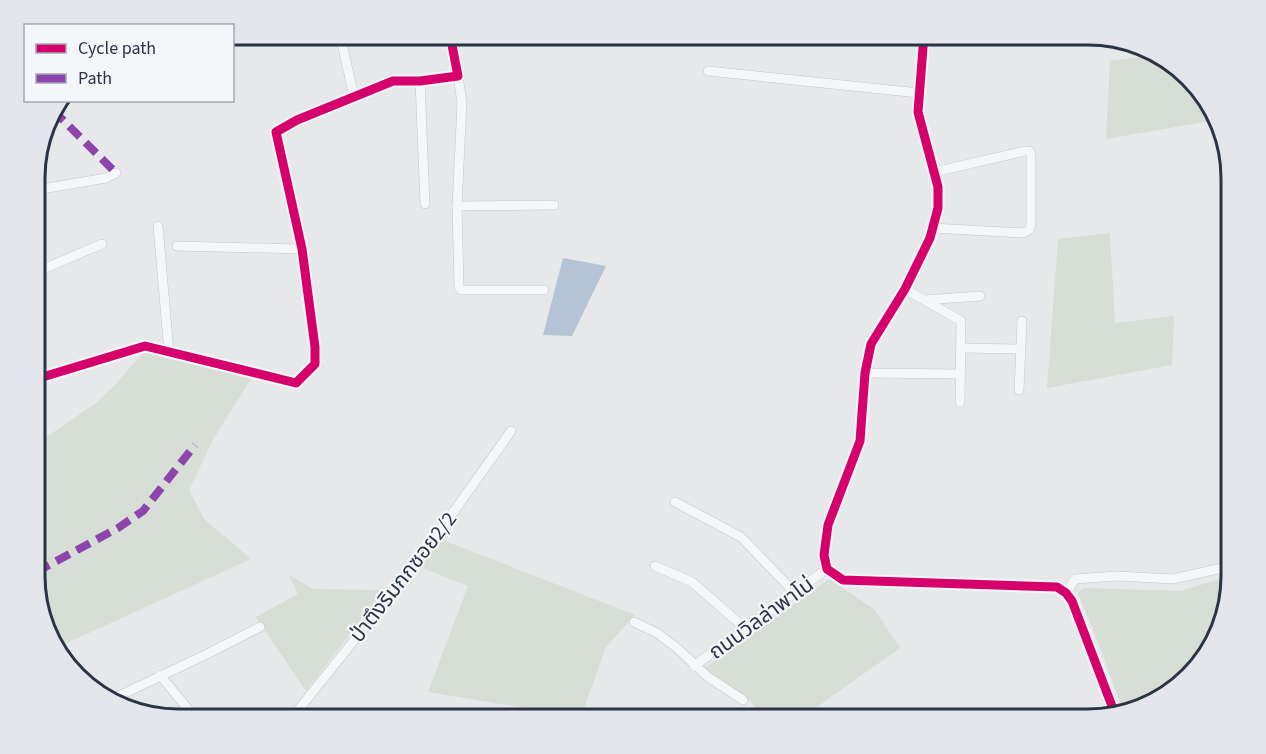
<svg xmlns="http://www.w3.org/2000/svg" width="1266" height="754" font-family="'Source Sans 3','Noto Sans Thai',sans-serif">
	<rect width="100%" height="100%" fill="#e6e8ea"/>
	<g fill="#d6ded6">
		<polygon points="1161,54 1212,106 1216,120 1106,139 1110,61"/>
		<polygon points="1110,233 1115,323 1174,316 1172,365 1047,388 1058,239"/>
		<polygon points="145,350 251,379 214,438 189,490 204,519 251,559 56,648 36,595 36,444 96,403 116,384"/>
		<polygon points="440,539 635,615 606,647 581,717 428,692 468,586 418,566"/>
		<polygon points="289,575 313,589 376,590 382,592 306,691 256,617 298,594"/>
		<polygon points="1231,576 1231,585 1212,648 1160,700 1123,711 1100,647 1078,593 1083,588 1180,591"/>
		<polygon points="829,579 874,609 900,648 800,719 767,719 748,699 705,668"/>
	</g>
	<polygon fill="#b4c4d5" points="563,258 606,266 572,336 543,335"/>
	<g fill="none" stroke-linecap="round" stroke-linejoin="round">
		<g stroke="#c4c6c8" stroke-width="10">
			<g id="street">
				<polyline points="340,35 354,96"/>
				<polyline points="924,35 918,112 938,187 938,208 930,238 905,289 871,344 865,373 860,441 828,525 824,555 827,569 843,580 1057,587 1066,593 1072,601 1115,714"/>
				<polyline points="708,71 919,93"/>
				<polyline points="458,76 462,103 457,206 459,287 461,290 544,290"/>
				<polyline points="420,81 425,204"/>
				<polyline points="36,190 106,178 116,173"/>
				<polyline points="457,206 554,205"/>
				<polyline points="158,226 169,352"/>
				<polyline points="932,228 1024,233 1029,230 1031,225 1031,154 1029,151 1025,151 934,172"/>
				<polyline points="177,246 302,249"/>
				<polyline points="36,272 102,244"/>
				<polyline points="905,289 961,321 960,402"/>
				<polyline points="925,300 980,296"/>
				<polyline points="961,348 1020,349"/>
				<polyline points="865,373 960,374"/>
				<polyline points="36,379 145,346 296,383 315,364 315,347 302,249 276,132 297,120 393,81 420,81 458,76 450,35"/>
				<polyline points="1019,390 1022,321"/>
				<polyline points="675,502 741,537 795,593"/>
				<polyline points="655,566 692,582 746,629"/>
				<polyline points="1066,593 1075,579 1117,576 1173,579 1231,566"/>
				<polyline points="634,622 657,633 677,648 708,677 743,700"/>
				<polyline points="694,666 827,569"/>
				<polyline points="160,675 196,719"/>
				<polyline points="108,701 205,655 260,627"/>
				<polyline points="291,719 425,552 511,431"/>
			</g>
		</g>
		<use href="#street" stroke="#f5f6f7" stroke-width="9"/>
		<g stroke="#8e44ad" stroke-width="8" stroke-dasharray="15 8" stroke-linecap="butt">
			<polyline points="53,110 116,173"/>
			<polyline points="36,572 118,528 143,511 195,445"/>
		</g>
		<g stroke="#f4f6f9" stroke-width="13">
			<g id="cycleway">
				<polyline points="924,35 918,112 938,187 938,208 930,238 905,289 871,344 865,373 860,441 828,525 824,555 827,569 843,580 1057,587 1066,593 1072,601 1115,714"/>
				<polyline points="36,379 145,346 296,383 315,364 315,347 302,249 276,132 297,120 393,81 420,81 458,76 450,35"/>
			</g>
		</g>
		<use href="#cycleway" stroke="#d6006c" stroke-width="9"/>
	</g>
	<g text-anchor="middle" stroke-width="4.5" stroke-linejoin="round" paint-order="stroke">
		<g font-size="21" fill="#2b3445" stroke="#f4f6f9">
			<text transform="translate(403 577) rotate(-52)" y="7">ป่าตึงริมกกซอย2/2</text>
			<text transform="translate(761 618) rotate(-36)" y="7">ถนนวิลล่าพาโน่</text>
		</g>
	</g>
	<path d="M0 0H1266V754H0ZM178 45H1088A133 133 0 0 1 1221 178V576A133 133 0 0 1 1088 709H178A133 133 0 0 1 45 576V178A133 133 0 0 1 178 45Z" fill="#e4e6eb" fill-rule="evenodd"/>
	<path fill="none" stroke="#2b3445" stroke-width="3" d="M178 45H1088A133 133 0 0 1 1221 178V576A133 133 0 0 1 1088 709H178A133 133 0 0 1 45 576V178A133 133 0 0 1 178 45Z"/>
	<rect x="24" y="24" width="210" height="78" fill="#f4f6f9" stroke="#a4a8b1" stroke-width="1.5"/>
	<rect x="36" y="44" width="30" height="9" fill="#d6006c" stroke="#a4a8b1" stroke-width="1.5"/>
	<text x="78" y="54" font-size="18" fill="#2b3445">Cycle path</text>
	<rect x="36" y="74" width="30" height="9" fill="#8e44ad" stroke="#a4a8b1" stroke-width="1.5"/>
	<text x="78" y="84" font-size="18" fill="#2b3445">Path</text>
</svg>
